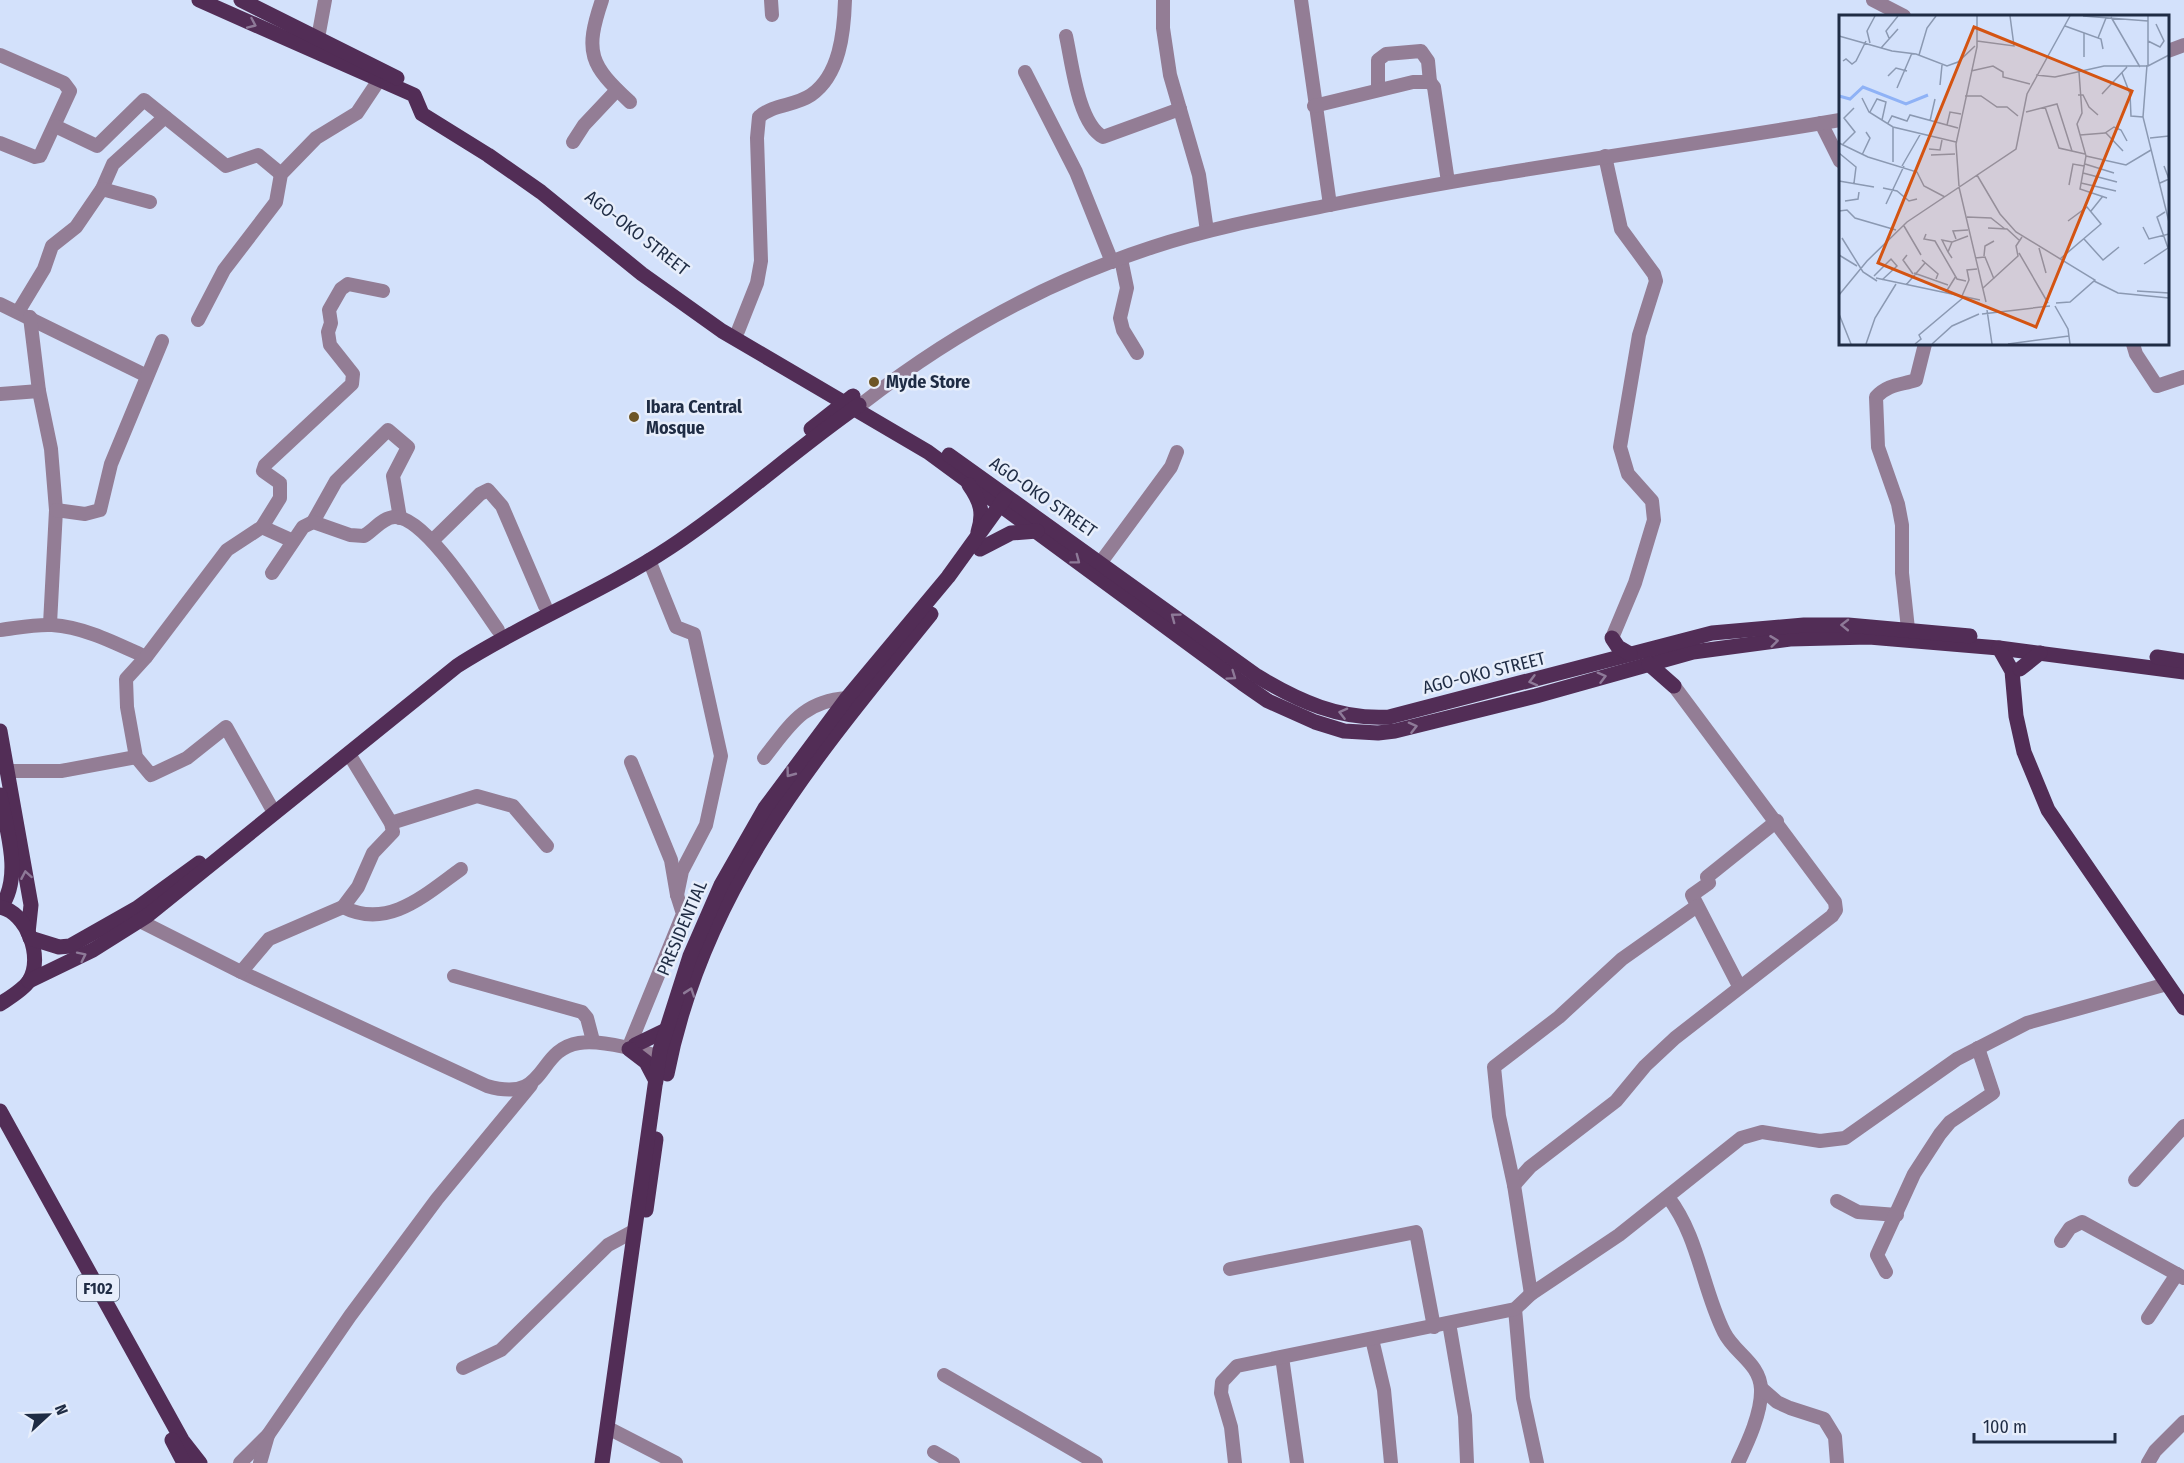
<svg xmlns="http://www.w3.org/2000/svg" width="2184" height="1463" font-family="'Fira Sans Condensed',sans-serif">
	<rect width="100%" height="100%" fill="#d3e1fb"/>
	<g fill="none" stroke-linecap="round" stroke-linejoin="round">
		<g stroke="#937d95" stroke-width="14">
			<path d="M 602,0 C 584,53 590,65 630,102"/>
			<polyline points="771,0 772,15"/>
			<polyline points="1163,0 1163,28 1170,75 1199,175 1207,231"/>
			<polyline points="1301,0 1330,205"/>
			<polyline points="1873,0 1904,16"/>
			<path d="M 1066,36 C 1072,63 1078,123 1103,137 L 1180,109"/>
			<polyline points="318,38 325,0"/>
			<polyline points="2168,51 2184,45"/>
			<polyline points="0,55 64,83 70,91 40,156 35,157 0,143"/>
			<polyline points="1025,72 1076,172 1112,262"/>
			<polyline points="1378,90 1378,60 1386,54 1421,51 1428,61 1430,82"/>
			<polyline points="1314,106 1413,82 1430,82 1434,87 1448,182"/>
			<polyline points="1821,123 1840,161"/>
			<polyline points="55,126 97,146 144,100 226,166 258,155 281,174"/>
			<polyline points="573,142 584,125 617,90"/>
			<polyline points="1605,156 1621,229 1654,274 1656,281 1639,335 1620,447 1628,474 1652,501 1654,520 1635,583 1612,638"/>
			<polyline points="102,189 113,164 165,117"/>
			<polyline points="1121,259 1127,288 1120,318 1123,330 1137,353"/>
			<polyline points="0,304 147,376"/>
			<polyline points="18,312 44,269 52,246 76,227 102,189 150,202"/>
			<polyline points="30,317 39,391 51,449 56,510 50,624"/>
			<polyline points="198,320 224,270 276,202 281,174 316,138 357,113 379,80"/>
			<path d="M 738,331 L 757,283 L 761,261 L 757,138 L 759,117 C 773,104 795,106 811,95 C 840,75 844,32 845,0"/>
			<polyline points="2133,344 2136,354 2157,386 2184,377"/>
			<polyline points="0,394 39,391"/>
			<path d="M 863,403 C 950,335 1048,281 1153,247 C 1211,228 1270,217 1330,205 C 1499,170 1670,149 1840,120"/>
			<polyline points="56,510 85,514 100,510 111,464 162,341"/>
			<polyline points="313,522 336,481 388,430 408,447 393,476 400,518"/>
			<polyline points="262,527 293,541"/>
			<polyline points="433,540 480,494 488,490 502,506 545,606"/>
			<polyline points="649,560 676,627 694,634 721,756 706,825 682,871 677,895"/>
			<polyline points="1101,562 1171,467 1177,452"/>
			<path d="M 272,573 L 303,527 L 313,522 L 350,535 L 364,536 C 374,530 383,517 395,517 C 426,517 480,605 498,630"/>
			<path d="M 1908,629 L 1902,573 L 1902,525 L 1898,504 L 1878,447 L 1876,397 C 1888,384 1901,385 1916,380 L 1925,344"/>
			<path d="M 0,630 C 17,628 35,624 52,625 C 85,627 117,644 146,657"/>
			<path d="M 764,758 C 790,725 803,701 847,698"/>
			<polyline points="7,771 61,771 136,757"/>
			<polyline points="271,807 226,727 187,758 151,775 136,757 127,707 126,679 146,657 227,550 262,527 280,498 280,483 263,471 265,465 352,384 353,374 330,345 328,332 331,323 329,310 341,289 348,284 383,291"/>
			<polyline points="391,823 477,796 513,806 547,846"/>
			<path d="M 343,907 C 388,930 425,895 461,869"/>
			<path d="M 132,917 L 241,972 L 487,1086 C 549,1104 535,1050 579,1043 C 602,1039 647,1052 669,1060"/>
			<polyline points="241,972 269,939 343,907 358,887 373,853 393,832 391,823 349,754"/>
			<polyline points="454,976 582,1012 587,1018 592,1037"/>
			<polyline points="1739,986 1692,895 1709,883 1707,877 1777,821"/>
			<polyline points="630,1044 683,914 677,895 671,860 631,762"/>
			<polyline points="2135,1180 2184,1126"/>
			<polyline points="1514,1185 1530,1167 1616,1101 1645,1066 1675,1038 1832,916 1836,910 1835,902 1674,686"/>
			<path d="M 1668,1197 C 1699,1237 1702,1288 1724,1332 C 1734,1353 1760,1363 1761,1389 C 1762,1412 1748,1442 1738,1463"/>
			<polyline points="1837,1201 1858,1212 1897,1215"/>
			<polyline points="2061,1241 2070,1228 2082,1222 2184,1278"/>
			<polyline points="1230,1269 1416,1232 1434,1327"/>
			<polyline points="1886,1272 1877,1255 1914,1174 1940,1134 1950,1122 1993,1093 1978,1048"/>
			<polyline points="1531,1294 1514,1185 1499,1116 1494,1067 1559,1017 1622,959 1697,906"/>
			<polyline points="1515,1309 1523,1398 1537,1463"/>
			<polyline points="2148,1318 2177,1274"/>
			<polyline points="1449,1323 1465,1416 1467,1463"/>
			<polyline points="1372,1339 1384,1390 1391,1463"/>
			<polyline points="1282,1357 1297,1463"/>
			<polyline points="463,1368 501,1350 608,1245 632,1232"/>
			<polyline points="944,1375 1096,1463"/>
			<polyline points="1761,1388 1777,1402 1790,1408 1824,1419 1835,1437 1837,1463"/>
			<polyline points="608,1428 676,1463"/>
			<polyline points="934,1452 953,1463"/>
			<polyline points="240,1463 268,1435 350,1316 437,1199 531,1085"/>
			<polyline points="260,1463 268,1435"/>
			<polyline points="1235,1463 1231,1427 1221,1393 1222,1382 1237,1366 1515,1309 1531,1294 1619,1235 1741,1138 1762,1132 1820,1141 1845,1138 1957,1059 2027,1023 2167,984"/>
			<polyline points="2148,1463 2155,1451 2184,1422"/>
		</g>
		<g stroke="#522d56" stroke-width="15">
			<polyline points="199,0 414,95 422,114 488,155 541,192 642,274 722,331 928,452 1242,683 1268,701 1315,722 1344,731 1378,733 1395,731 1536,696 1693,652 1790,639 1869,637 1999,648 2184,672"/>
			<polyline points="241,0 397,78"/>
			<polyline points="811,429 853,396"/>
			<path d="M 949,455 L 1257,676 C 1298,701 1340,720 1389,717 L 1712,633 L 1804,625 L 1848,625 L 1970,636"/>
			<path d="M 969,485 C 981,502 984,513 978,532"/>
			<polyline points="980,549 1011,533 1037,531"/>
			<polyline points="1612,638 1618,647 1630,654"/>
			<polyline points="1999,648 2012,671 2016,716 2024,752 2048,810 2184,1008"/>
			<polyline points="2157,657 2184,661"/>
			<polyline points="1649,664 1674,686"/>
			<polyline points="2020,669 2040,653"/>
			<polyline points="0,731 31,905 28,933"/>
			<path d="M 0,795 C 6,828 23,876 1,907"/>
			<path d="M 0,907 C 27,912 44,958 29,981 C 23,990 9,998 0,1004"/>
			<polyline points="30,938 59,947 70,946 137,908 199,863"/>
			<path d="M 29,981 L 93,950 L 147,916 L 457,666 C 525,622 601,593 669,548 C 735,505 794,450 859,405"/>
			<polyline points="635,1045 666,1030"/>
			<polyline points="629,1049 646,1062 656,1081"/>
			<path d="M 667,1074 C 703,888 816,756 931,614"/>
			<polyline points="0,1111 182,1440 200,1463"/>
			<polyline points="646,1210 656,1139"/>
			<polyline points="172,1440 184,1463"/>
			<polyline points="602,1463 660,1050 690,956 721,885 765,808 847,698 948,577 1005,498"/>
		</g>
	</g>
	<defs><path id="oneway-chevron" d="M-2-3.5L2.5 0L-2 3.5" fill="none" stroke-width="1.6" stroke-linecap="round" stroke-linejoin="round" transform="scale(1.5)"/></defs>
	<g stroke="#8e7a98">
		<use href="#oneway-chevron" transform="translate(252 24) rotate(24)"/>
		<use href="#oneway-chevron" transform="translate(1076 560) rotate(37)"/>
		<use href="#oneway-chevron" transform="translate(1175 617) rotate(-143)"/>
		<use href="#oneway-chevron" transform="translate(1845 625) rotate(-179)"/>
		<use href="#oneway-chevron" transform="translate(1774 641) rotate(-7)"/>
		<use href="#oneway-chevron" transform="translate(1232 676) rotate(35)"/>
		<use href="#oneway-chevron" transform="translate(1602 677) rotate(-15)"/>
		<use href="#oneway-chevron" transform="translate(1533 681) rotate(165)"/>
		<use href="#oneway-chevron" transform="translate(1343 713) rotate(-166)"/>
		<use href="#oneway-chevron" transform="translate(1413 727) rotate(-14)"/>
		<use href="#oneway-chevron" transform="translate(790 773) rotate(127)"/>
		<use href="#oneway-chevron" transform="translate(26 875) rotate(-100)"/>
		<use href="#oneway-chevron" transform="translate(82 956) rotate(-26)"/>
		<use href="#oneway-chevron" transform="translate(690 992) rotate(-71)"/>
	</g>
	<g fill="#6d5525" stroke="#e7eefb" stroke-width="2">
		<circle cx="874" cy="382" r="6"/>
		<circle cx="634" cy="417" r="6"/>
	</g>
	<g text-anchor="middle" stroke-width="5" stroke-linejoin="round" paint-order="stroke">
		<rect fill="#e7eefb" stroke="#5b667b" stroke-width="1.5" x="77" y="1275" width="42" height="26" rx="4.5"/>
		<g font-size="16" font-weight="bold" fill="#1f2c44">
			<text x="98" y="1294">F102</text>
		</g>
		<g font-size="18" fill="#1f2c44" stroke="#e7eefb">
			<text transform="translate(637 233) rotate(38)" y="6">AGO-OKO STREET</text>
			<text transform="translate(1043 497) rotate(35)" y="6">AGO-OKO STREET</text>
			<text transform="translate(1484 673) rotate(-14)" y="6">AGO-OKO STREET</text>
			<text transform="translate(682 928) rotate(-67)" y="6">PRESIDENTIAL</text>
		</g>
		<g font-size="18" font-weight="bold" fill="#1f2c44" stroke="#e7eefb" text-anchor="start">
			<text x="886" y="388">Myde Store</text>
			<text x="646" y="413">Ibara Central<tspan x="646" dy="21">Mosque</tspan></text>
		</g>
	</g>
	<g transform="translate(1839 15)">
		<rect width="330" height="330" fill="#d3e1fb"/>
		<path fill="none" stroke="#8fb2f6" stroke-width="3" d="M 0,81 L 11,84 L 24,72 L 67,89 L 89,80"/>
		<path fill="none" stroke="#8b99b2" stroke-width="1.5" d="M 244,1 L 309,6M 309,1 L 309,50M 272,2 L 301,52M 226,11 L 262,24 L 264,34M 0,21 L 53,36 L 77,39 L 108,51 L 119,47 L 136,31M 50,23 L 47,16 L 59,1M 259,23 L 267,3M 138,26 L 175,31 L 171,1M 309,26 L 321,32 L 325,26 L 317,9M 31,28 L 28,16 L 36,1M 42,33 L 59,14M 80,40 L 88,13 L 97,1M 245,42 L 245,18M 4,46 L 7,44 L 13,49 L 17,46 L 27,26M 308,50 L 304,102 L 330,207M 132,56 L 154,51 L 164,57 L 164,62 L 191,69M 240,57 L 243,98 L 238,109 L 247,141 L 241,174 L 268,183M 283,58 L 291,79 L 292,101 L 304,102M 197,60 L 216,62 L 265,51 L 309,51 L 330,40M 49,61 L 57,53 L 68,56M 101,70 L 103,50M 58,73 L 73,38M 263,79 L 288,52M 239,80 L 244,80 L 250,92 L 259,100M 126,81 L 142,81 L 158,92 L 168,92 L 179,101M 23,83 L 30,97 L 54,112 L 117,127M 206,92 L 220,133 L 246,139M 31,97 L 38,84 L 47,87 L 43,105M 187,97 L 218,89 L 233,136M 91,106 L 96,84M 49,108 L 53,101 L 68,106 L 71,100 L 119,113M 108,110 L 111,97 L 122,99M 267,118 L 284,136M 241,120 L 266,118 L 275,112 L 282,115 L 288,126M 311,123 L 330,121M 0,128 L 29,142 L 78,157 L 85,171 L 106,182M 4,129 L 16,117 L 5,103 L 15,93M 90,134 L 101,135 L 103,125M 0,138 L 17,152 L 15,168M 23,140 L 31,123 L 27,117M 92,140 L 116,139M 247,141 L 287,150 L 312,135M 54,147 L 54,112M 246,149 L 275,158M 63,151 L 82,118M 244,158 L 278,167M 138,160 L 161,199 L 177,217 L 256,265 L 231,287 L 217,288M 0,166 L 35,172M 242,168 L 277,176M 321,168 L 330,164 L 325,151M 230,170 L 234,149 L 245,151M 120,171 L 117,129 L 138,32 L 138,1M 120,172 L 147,287M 44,173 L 58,176 L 70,186 L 78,184M 6,186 L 19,184 L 20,177M 47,189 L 65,151M 0,196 L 8,195 L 16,203 L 57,215M 252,196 L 264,181M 326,197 L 318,202 L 329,233M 128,202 L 152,203 L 166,214M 65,211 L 82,240M 304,212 L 310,224 L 330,219M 149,213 L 168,214 L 180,225M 87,219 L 85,224 L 96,226 L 118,264 L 127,266M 3,223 L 24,257 L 38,266M 117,224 L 114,216 L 129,215M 245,224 L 264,245 L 280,232M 200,233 L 207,258M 109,237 L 103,225 L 113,227M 180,238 L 209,288M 0,240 L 18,251M 68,240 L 64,245 L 74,259M 145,241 L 146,231 L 155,226M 113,243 L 109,237 L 113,227 L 129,221M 136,243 L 146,242 L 155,264M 221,244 L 262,209 L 248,192 L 229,206M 83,245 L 99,259 L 97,264M 305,249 L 329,233M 75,258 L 109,270M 35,261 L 52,244 L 58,251 L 43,265M 37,263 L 141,285M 255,266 L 279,278 L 330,283M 67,270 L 86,248M 144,273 L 179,241 L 177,231 L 183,222M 298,276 L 330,278M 107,277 L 117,261M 0,280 L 28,246 L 68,207 L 177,134 L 188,79 L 231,1M 123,281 L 130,265 L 128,255 L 138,254M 216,291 L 229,314 L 231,329M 148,295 L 153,329M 0,299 L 12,329M 143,299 L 211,291M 27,329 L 36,303 L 57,269M 76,329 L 82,324 L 80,320 L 125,282M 93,329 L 113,311 L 140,299M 169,329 L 230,321"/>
		<path fill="#d45412" fill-opacity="0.15" stroke="#d45412" stroke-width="3" d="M 135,12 L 293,76 L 197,312 L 39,248 Z"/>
		<rect width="330" height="330" fill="none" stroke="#1f2c44" stroke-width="3"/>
	</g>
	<g transform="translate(48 1415) rotate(68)" stroke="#e7eefb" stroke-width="4.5" paint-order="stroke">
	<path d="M0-4.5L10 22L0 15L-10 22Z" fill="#1f2c44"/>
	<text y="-9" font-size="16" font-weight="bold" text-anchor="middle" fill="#1f2c44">N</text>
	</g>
	<path d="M1974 1433v9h141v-9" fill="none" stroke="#1f2c44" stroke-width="3"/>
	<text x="1983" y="1433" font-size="18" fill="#1f2c44" stroke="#e7eefb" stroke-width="4.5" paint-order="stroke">100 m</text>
</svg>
